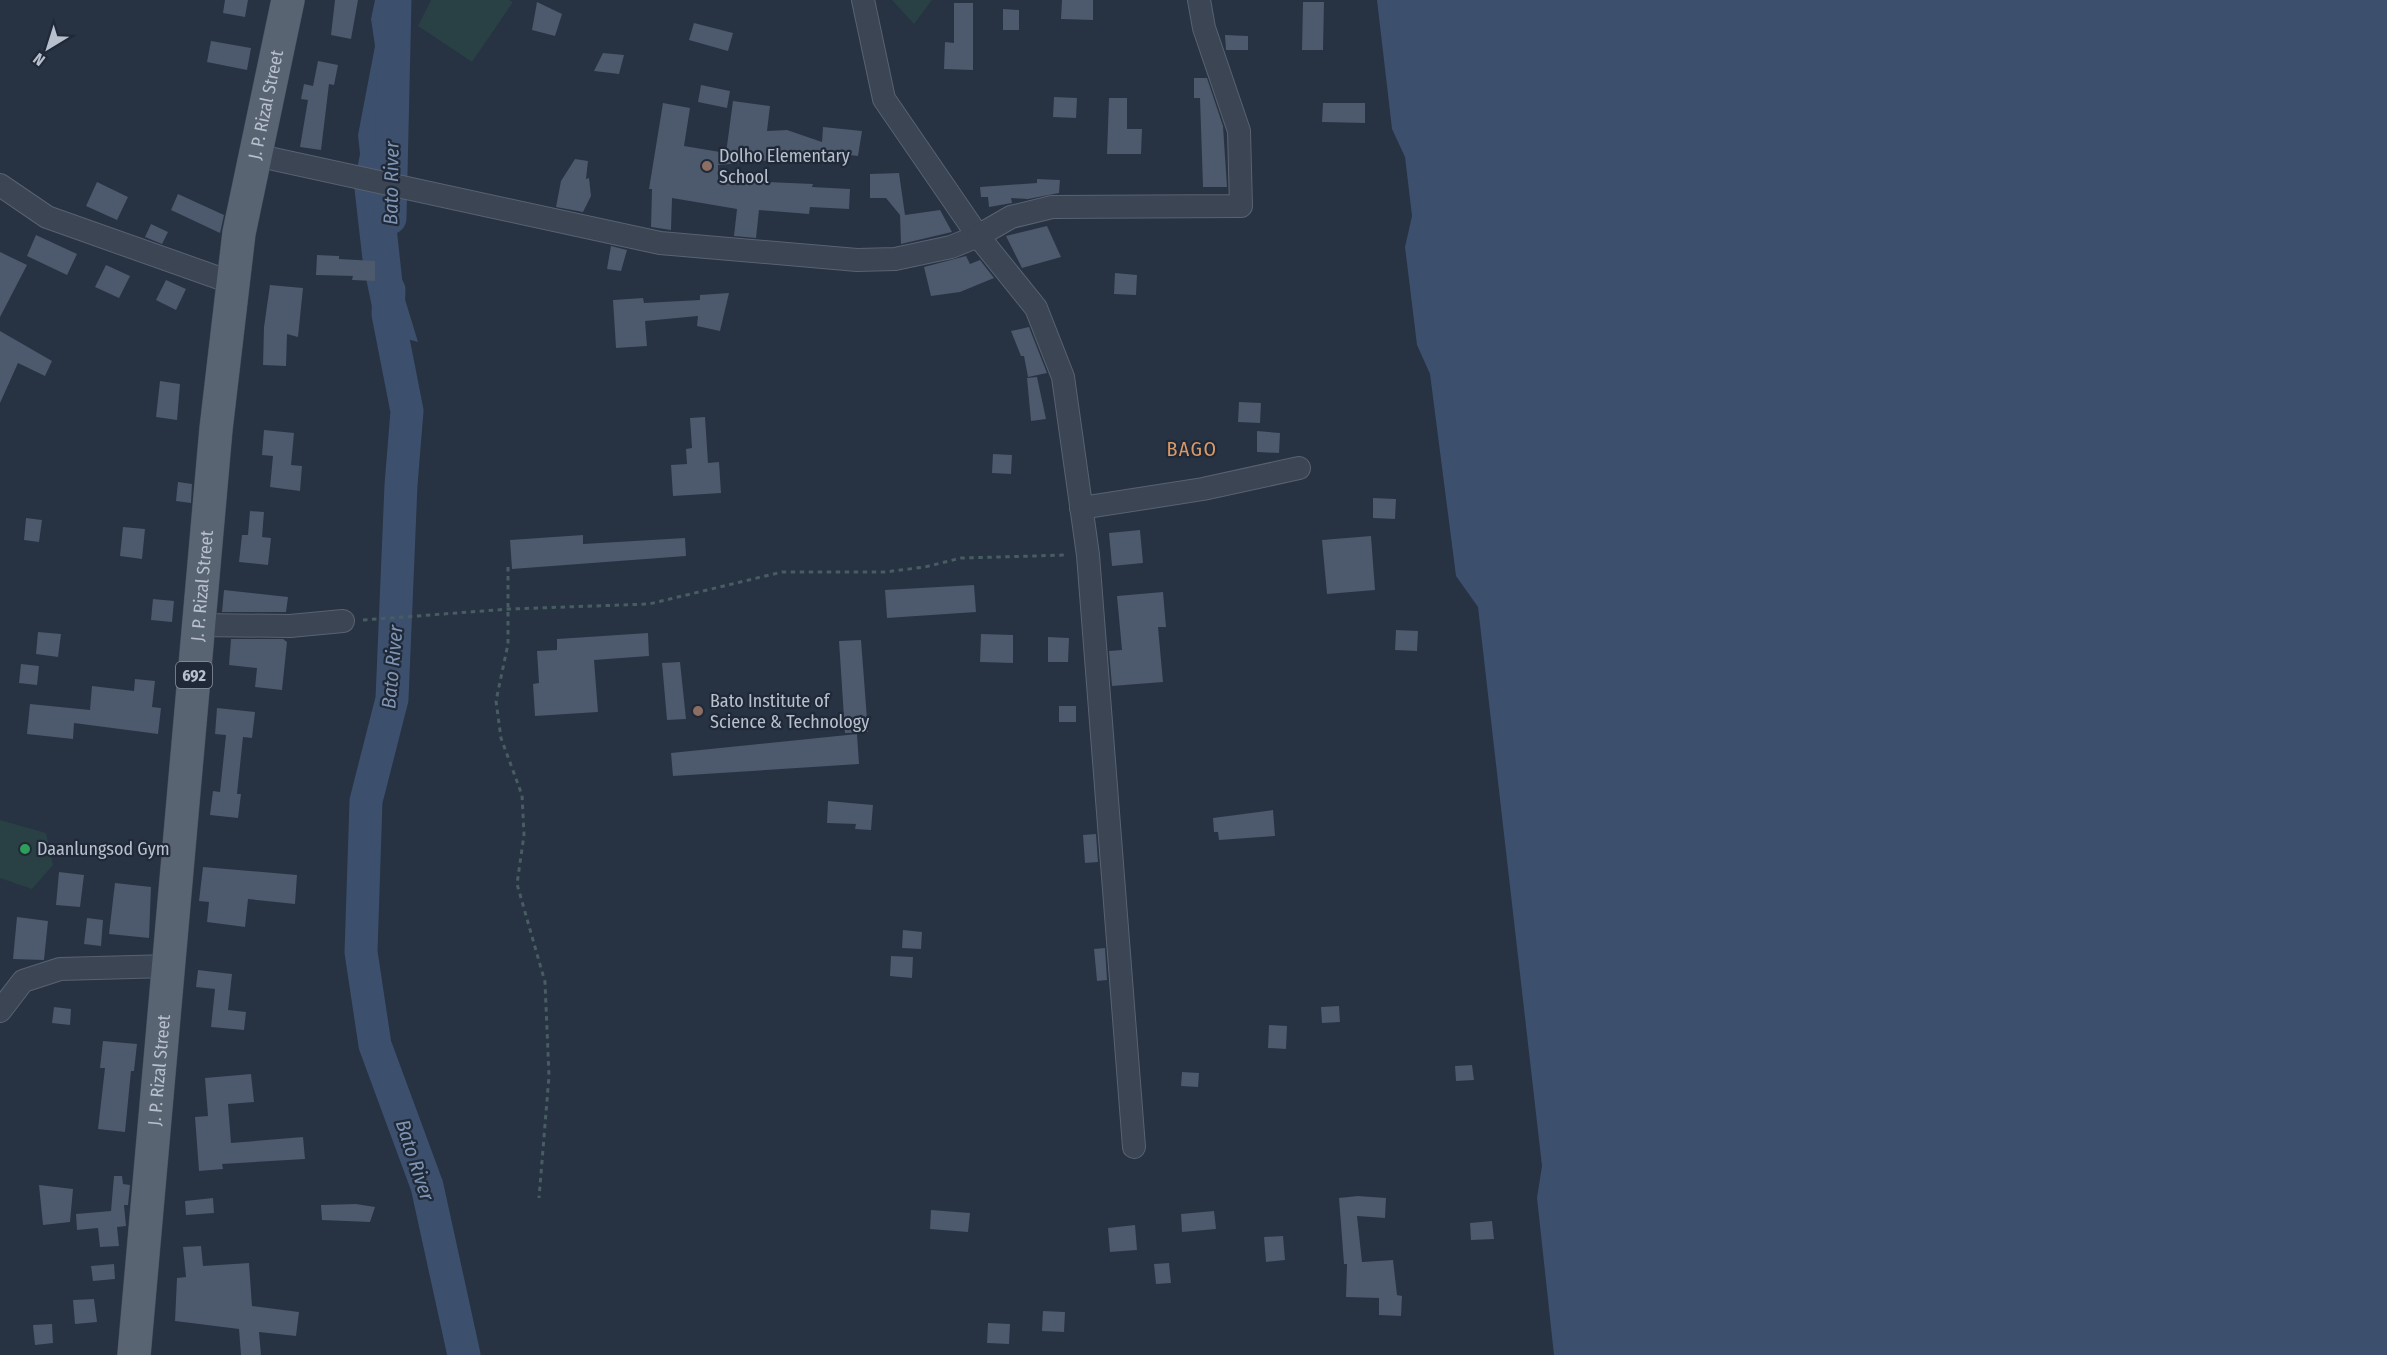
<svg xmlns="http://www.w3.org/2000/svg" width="2387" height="1355" font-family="'Fira Sans Condensed',sans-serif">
	<rect width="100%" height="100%" fill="#273243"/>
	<g fill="#294144">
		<polygon points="431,0 509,0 513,2 472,62 418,26"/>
		<polygon points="892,0 932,0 914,24"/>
		<polygon points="0,820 46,833 53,865 32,889 0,878"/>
	</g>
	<g fill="#3c4f6c">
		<polygon points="375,0 408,0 397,55 399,75 393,106 395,125 388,170 393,195 404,296 418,342 377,331 363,264 354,185 360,154 358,135 375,46 371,19"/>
		<polygon points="1377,0 2387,0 2387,1355 1554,1355 1537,1198 1542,1166 1478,607 1456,576 1430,374 1417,345 1405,247 1412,216 1405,157 1392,129"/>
	</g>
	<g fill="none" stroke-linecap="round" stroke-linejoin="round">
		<g stroke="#3c4f6c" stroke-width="33">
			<polyline points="390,218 395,0"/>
			<polyline points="389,290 388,314 407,411 401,485 392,699 366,801 361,952 375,1045 427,1186 464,1355"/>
		</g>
	</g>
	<g fill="#4d596c">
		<polygon points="225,0 248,0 245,17 223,13"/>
		<polygon points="335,0 358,0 351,39 331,35"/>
		<polygon points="1062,0 1093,0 1093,20 1061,19"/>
		<polygon points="537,2 562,14 555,36 532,30"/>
		<polygon points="1303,2 1324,2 1323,50 1302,50"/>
		<polygon points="954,3 973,3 973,70 944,69 945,42 954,43"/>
		<polygon points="1003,9 1019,10 1019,30 1003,30"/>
		<polygon points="694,23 733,33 728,51 689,40"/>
		<polygon points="1225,35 1248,36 1248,50 1226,50"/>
		<polygon points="211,41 251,48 247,70 207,62"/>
		<polygon points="603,53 624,55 619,74 594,71"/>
		<polygon points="318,61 338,65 334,85 329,84 321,150 300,147 308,100 301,99 304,84 313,86"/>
		<polygon points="1194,78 1207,78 1223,126 1227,187 1203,187 1200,98 1194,98"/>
		<polygon points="701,85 730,91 727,108 698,102"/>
		<polygon points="1054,97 1077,98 1076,118 1053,117"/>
		<polygon points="1109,98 1127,98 1127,129 1142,129 1141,154 1107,154"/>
		<polygon points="733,101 770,106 767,131 787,130 822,142 823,127 862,131 858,156 806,150 808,157 718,165 718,180 813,184 812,187 850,189 849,209 810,207 809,214 759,210 756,238 734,236 737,209 672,198 671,230 651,227 652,189 649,189 663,103 690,108 684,146 726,153"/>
		<polygon points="1323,103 1365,103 1365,123 1322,122"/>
		<polygon points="575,159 588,161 586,179 589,178 591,196 583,212 556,207 561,181"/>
		<polygon points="899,173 905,215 940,210 952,232 901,244 900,215 886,198 870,198 870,174"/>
		<polygon points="1037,179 1060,180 1059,193 1028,199 1011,198 1012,203 989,207 988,197 981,197 980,187 1037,183"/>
		<polygon points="97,182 128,197 117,220 86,206"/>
		<polygon points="178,194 224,215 220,233 171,210"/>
		<polygon points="151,224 168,232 162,244 145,237"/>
		<polygon points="1047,226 1061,257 1022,268 1006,236"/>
		<polygon points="36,235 77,254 67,275 27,256"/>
		<polygon points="611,246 627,250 621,271 607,269"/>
		<polygon points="0,252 27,265 0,317"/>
		<polygon points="317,255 339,256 339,259 375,261 375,281 352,280 353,276 316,275"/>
		<polygon points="966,256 970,264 980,260 994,278 960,292 931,296 924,267"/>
		<polygon points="106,265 130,276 119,298 95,287"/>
		<polygon points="1115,273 1137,275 1136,295 1114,294"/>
		<polygon points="166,280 186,289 176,310 156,300"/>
		<polygon points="270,285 303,288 298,337 287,334 286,366 263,365 264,327"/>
		<polygon points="729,293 720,331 697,326 698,316 645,321 647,346 616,348 613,300 643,298 644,303 700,300 700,295"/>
		<polygon points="1029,327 1047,373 1028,377 1024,356 1021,356 1011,331"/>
		<polygon points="0,331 52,361 45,376 18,363 0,403"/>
		<polygon points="1037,377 1046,419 1031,421 1027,378"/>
		<polygon points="160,381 180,384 177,420 156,417"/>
		<polygon points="1239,402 1261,403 1260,423 1238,422"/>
		<polygon points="705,417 708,463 719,462 721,493 673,496 671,465 687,464 686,449 692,448 690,418"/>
		<polygon points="264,430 294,433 291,465 302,466 300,491 270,487 273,456 262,455"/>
		<polygon points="1257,431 1280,433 1279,453 1257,452"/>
		<polygon points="993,454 1012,455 1011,474 992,473"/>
		<polygon points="178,482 192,484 191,503 176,501"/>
		<polygon points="1373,498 1396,499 1395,519 1373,518"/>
		<polygon points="250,511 264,512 262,537 271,538 268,565 239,562 242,535 248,535"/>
		<polygon points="26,518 42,520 39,542 24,540"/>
		<polygon points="123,527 145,529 142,559 120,556"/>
		<polygon points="1140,530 1143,563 1112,566 1109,533"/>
		<polygon points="583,535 583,544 685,538 686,556 512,569 510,540"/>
		<polygon points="1371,536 1375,590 1327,594 1322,540"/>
		<polygon points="974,585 976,612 887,618 885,590"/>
		<polygon points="224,590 288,597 286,612 222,612"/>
		<polygon points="1163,592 1166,627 1158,627 1163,682 1112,686 1109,651 1122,650 1117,596"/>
		<polygon points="153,599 174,601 172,622 151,620"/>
		<polygon points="1396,630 1418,631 1417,651 1395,650"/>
		<polygon points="38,632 61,634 58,657 36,654"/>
		<polygon points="648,633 649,656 594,660 598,712 535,716 533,684 539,683 537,651 557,650 557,639"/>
		<polygon points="981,634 1013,635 1013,663 980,662"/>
		<polygon points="1048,637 1069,638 1068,662 1048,662"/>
		<polygon points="231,639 283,639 287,642 282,690 255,687 257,668 229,665"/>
		<polygon points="861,640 868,732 845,733 839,641"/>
		<polygon points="680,662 686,719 667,720 662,663"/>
		<polygon points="21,664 39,666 37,685 19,683"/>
		<polygon points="135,679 155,681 152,707 161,708 158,734 74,723 73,739 27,734 30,704 90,710 92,686 134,691"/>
		<rect x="1059" y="706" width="17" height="16"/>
		<polygon points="217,708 255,712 252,738 243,737 237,794 241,794 238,818 210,815 213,791 220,792 226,735 215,734"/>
		<polygon points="857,734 859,764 673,776 671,753"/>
		<polygon points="828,801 873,805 871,830 855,829 856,824 827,823"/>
		<polygon points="1273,810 1275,836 1219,840 1218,832 1214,832 1213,818"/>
		<polygon points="1096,834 1098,862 1085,863 1083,835"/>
		<polygon points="203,867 297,875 295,904 248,899 245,927 207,922 209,902 199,901"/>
		<polygon points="59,872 84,875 80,907 56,905"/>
		<polygon points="115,883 151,887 149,938 109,934"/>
		<polygon points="17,917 48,921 44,960 13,959"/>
		<polygon points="87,918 103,920 101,946 84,944"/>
		<polygon points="903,930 922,932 921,949 902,948"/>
		<polygon points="1105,948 1107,980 1097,981 1094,949"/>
		<polygon points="891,956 913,957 912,978 890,976"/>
		<polygon points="198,970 232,974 228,1010 246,1012 244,1030 211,1027 215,989 196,987"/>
		<polygon points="1339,1006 1340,1022 1322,1023 1321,1007"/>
		<polygon points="54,1007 71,1009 70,1025 52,1023"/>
		<polygon points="1269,1025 1287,1026 1286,1049 1268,1048"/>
		<polygon points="103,1041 137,1044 134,1071 131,1071 125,1132 98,1129 105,1068 100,1068"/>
		<polygon points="1472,1065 1474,1080 1456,1081 1455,1066"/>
		<polygon points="1182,1072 1199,1073 1198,1087 1181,1086"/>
		<polygon points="251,1074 254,1102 228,1104 231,1143 303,1137 305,1159 222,1164 223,1169 199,1171 195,1117 208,1116 205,1078"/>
		<polygon points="114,1176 122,1176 123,1184 130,1185 128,1205 124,1205 126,1226 117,1227 119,1246 100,1247 98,1228 77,1230 76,1214 111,1211"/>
		<polygon points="39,1185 73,1189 70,1222 43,1225"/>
		<polygon points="1358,1196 1386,1198 1385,1218 1357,1216 1362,1262 1393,1260 1397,1295 1402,1296 1401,1316 1379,1315 1379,1298 1346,1297 1347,1264 1344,1264 1339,1198"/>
		<polygon points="213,1198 214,1213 186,1215 185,1201"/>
		<polygon points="356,1204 375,1207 370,1222 322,1220 321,1205"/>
		<polygon points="931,1210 970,1213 968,1232 930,1229"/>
		<polygon points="1214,1211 1216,1229 1182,1232 1181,1214"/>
		<polygon points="1492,1221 1494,1239 1471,1240 1470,1223"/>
		<polygon points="1135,1225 1137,1250 1110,1252 1108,1228"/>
		<polygon points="1283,1236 1285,1260 1266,1262 1264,1237"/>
		<polygon points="201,1246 203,1266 249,1263 252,1306 299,1312 296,1336 259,1332 261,1355 241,1355 239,1329 175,1321 177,1278 186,1277 183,1247"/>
		<polygon points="1169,1263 1171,1283 1156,1284 1154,1264"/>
		<polygon points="114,1264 115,1279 93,1281 91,1266"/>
		<polygon points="94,1299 97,1322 75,1324 73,1300"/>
		<polygon points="1043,1311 1065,1312 1064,1332 1042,1331"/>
		<polygon points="988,1323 1010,1324 1009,1344 987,1343"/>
		<polygon points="52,1324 53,1343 35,1345 33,1325"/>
	</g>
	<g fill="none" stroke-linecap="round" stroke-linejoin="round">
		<g stroke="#596270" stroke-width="24">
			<g id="street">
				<polyline points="255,155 660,243 857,260 895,259 951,247 978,236 884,99 863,0"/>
				<polyline points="0,185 47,217 233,283"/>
				<polyline points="1081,508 1203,489 1299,468"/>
				<polyline points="198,625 290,626 343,621"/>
				<polyline points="0,1011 23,981 60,969 169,966"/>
				<polyline points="1134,1147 1088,555 1063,377 1036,308 978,236 1011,217 1052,207 1241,206 1239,131 1204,28 1199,0"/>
			</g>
		</g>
		<g stroke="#454d5c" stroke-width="34">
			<g id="primary">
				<path id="s1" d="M 134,1355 L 216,429 L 239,233 L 288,0"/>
			</g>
		</g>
		<g stroke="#475d61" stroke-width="3" stroke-dasharray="4.5 4.5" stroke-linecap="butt">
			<polyline points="508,567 508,644 496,701 501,738 522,795 524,835 517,884 545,982 549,1076 539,1198"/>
			<polyline points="363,620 510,609 649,604 782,572 885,572 925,567 961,558 1068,555"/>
		</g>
		<use href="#street" stroke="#3b4553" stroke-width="22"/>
		<use href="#primary" stroke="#596473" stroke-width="33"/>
	</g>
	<g fill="#8d6e63" stroke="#202938" stroke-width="2">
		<circle cx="707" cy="166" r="6"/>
		<circle cx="698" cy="711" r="6"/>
	</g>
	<circle fill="#2e9e5b" stroke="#202938" stroke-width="2" cx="25" cy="849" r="6"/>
	<g text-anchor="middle" stroke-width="4.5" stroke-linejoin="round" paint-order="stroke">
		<rect fill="#202938" stroke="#8a93a0" stroke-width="1.5" x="176" y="662" width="36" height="26" rx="4.5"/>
		<g font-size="16" font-weight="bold" fill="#b8c0cd">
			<text x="194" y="681">692</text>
		</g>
		<g font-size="18" fill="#b8c0cd" stroke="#202938">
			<text dy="6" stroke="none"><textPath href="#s1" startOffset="1258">J. P. Rizal Street</textPath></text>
			<text dy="6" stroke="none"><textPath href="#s1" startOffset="772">J. P. Rizal Street</textPath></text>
			<text dy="6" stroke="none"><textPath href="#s1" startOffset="286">J. P. Rizal Street</textPath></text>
		</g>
		<g font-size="18" fill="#b8c0cd" stroke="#202938" text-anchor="start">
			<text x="719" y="162">Dolho Elementary<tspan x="719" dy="21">School</tspan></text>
			<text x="710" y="707">Bato Institute of<tspan x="710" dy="21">Science &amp; Technology</tspan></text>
			<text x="37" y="855">Daanlungsod Gym</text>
		</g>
		<g font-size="20" font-style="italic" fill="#7f95b4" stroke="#202938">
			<text transform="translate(391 183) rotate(-89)" y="7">Bato River</text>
			<text transform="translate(392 667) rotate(-85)" y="7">Bato River</text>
			<text transform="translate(415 1160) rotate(72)" y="7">Bato River</text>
		</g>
		<g font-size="20" letter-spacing="1.5" fill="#d89b68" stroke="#202938">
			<text x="1192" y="456">BAGO</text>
		</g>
	</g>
	<g transform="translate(48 48) rotate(218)" stroke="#202938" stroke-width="4.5" paint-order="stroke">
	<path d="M0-4.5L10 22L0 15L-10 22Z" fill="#b8c0cd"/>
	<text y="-9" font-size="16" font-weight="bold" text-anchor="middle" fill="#b8c0cd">N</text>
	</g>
</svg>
